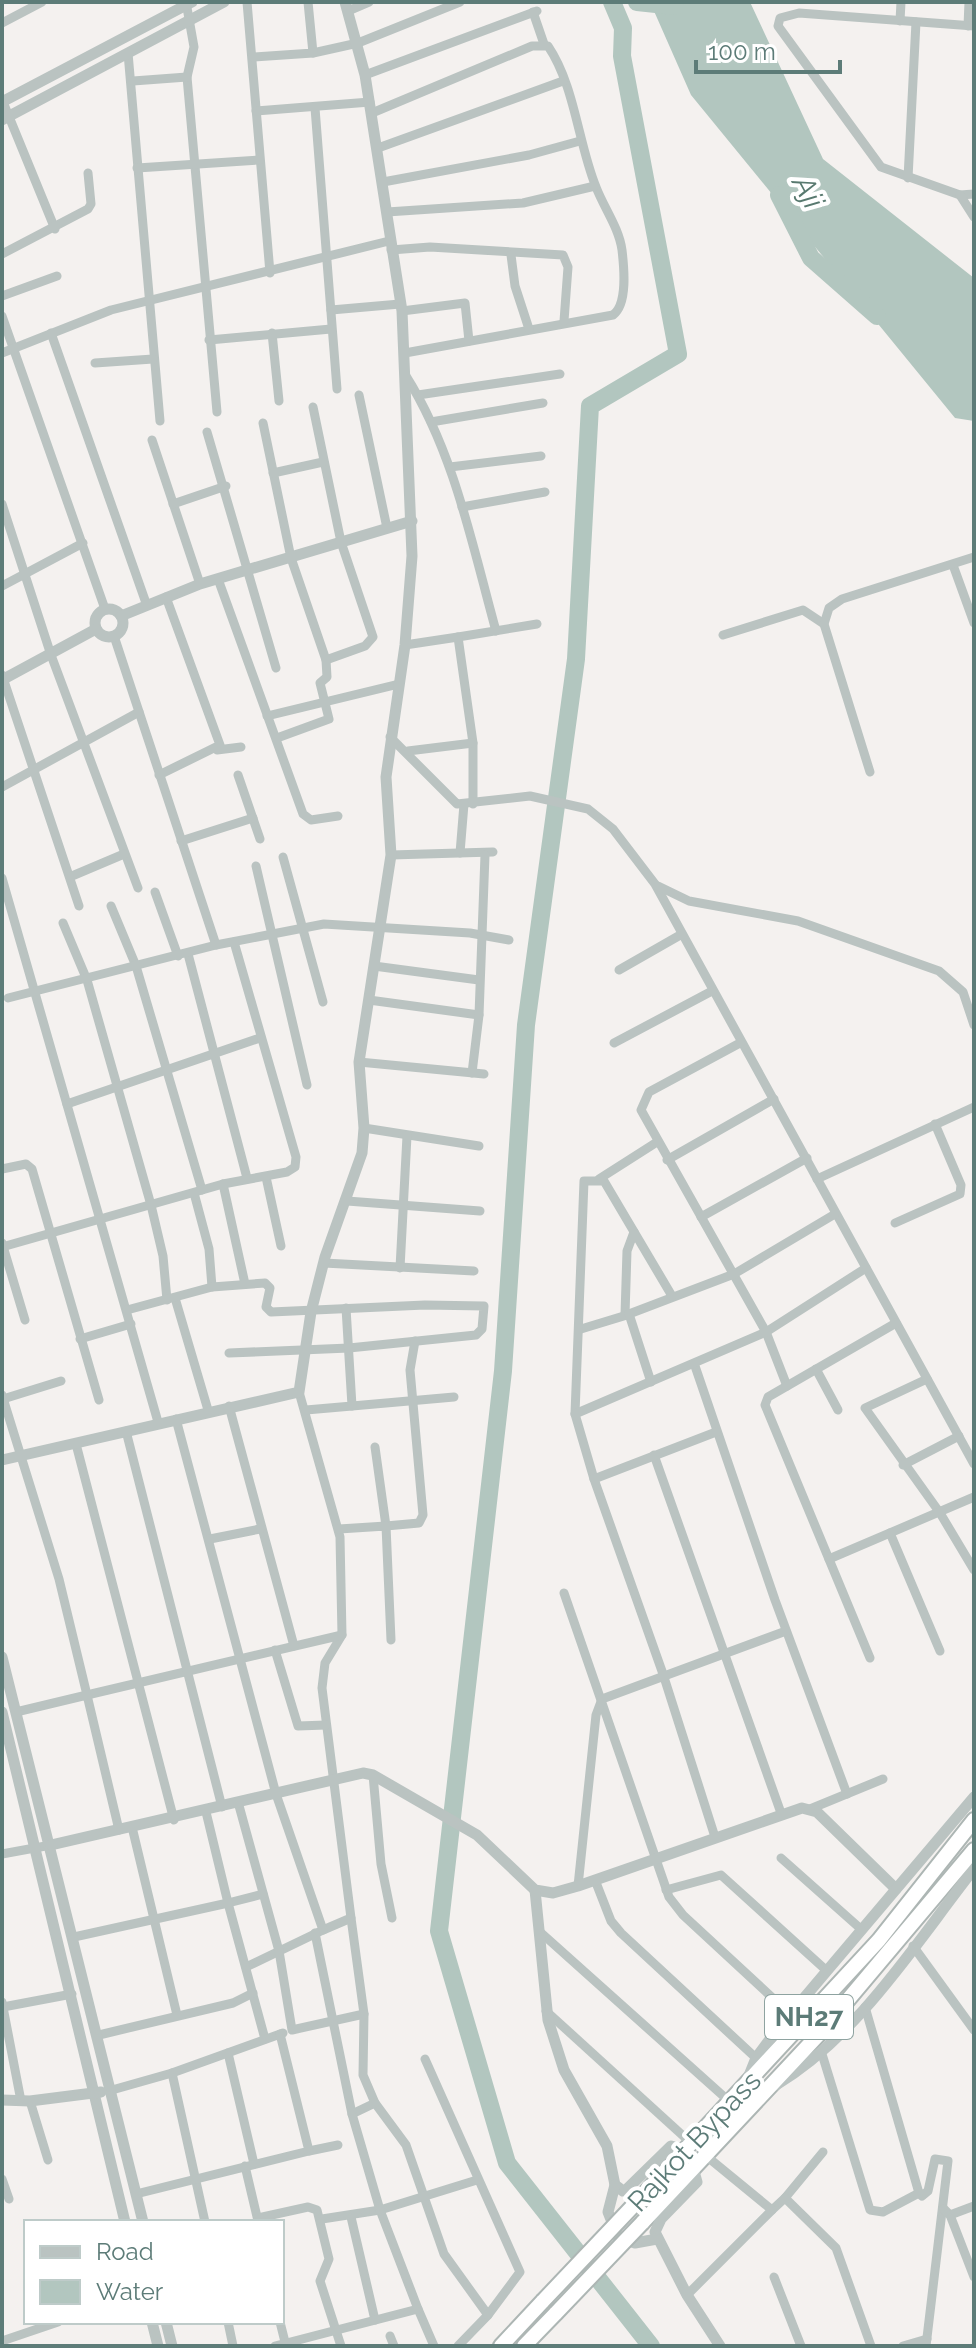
<svg xmlns="http://www.w3.org/2000/svg" width="976" height="2348" font-family="Raleway,sans-serif">
	<rect width="100%" height="100%" fill="#f4f1ef"/>
	<polygon fill="#b2c6bf" points="650,2 750,2 823,159 974,278 974,421 955,418 691,95"/>
	<g fill="none" stroke-linecap="round" stroke-linejoin="round">
		<g stroke="#b2c6bf" stroke-width="18">
			<polyline points="612,2 623,28 622,56 678,354 590,406 576,659 526,1025 503,1371 439,1931 507,2163 651,2346"/>
			<polyline points="637,2 675,6"/>
			<polyline points="779,195 811,258 877,316"/>
		</g>
		<g stroke="#adb6b4" stroke-width="18">
			<g id="trunk">
				<polyline points="633,2206 879,1940 974,1820"/>
				<polyline points="642,2223 820,2033 974,1850"/>
				<polyline points="501,2346 543,2301"/>
				<polyline points="524,2346 556,2313"/>
			</g>
		</g>
		<g stroke="#bac3c1" stroke-width="9">
			<polyline points="186,2 194,47 187,77 217,412"/>
			<polyline points="247,2 270,273"/>
			<polyline points="348,11 369,2"/>
			<polyline points="533,12 544,44"/>
			<polyline points="900,21 901,2"/>
			<polyline points="2,23 42,2"/>
			<polyline points="968,26 969,2"/>
			<polyline points="974,26 799,13 780,18 778,26 881,167 960,195 974,194"/>
			<polyline points="128,53 160,421"/>
			<polyline points="313,53 358,43 460,2"/>
			<polyline points="253,57 313,53 308,2"/>
			<polyline points="365,75 537,11"/>
			<polyline points="133,81 187,77"/>
			<polyline points="3,102 55,229"/>
			<polyline points="315,108 337,389"/>
			<polyline points="256,111 370,102"/>
			<path d="M 372,113 L 532,46 L 548,46 C 575,86 578,143 596,187 C 604,208 619,228 622,250 C 624,267 628,304 613,315 L 405,353"/>
			<polyline points="378,148 563,81"/>
			<polyline points="137,168 259,160"/>
			<polyline points="908,178 916,22"/>
			<polyline points="383,182 529,155 580,141"/>
			<polyline points="960,195 974,217"/>
			<polyline points="387,212 523,203 595,186"/>
			<polyline points="391,250 430,247 563,255 568,267 564,321"/>
			<polyline points="2,254 88,209 91,204 88,173"/>
			<polyline points="511,255 515,286 529,329"/>
			<polyline points="2,296 57,276"/>
			<polyline points="331,310 400,304"/>
			<polyline points="402,311 465,303 469,341"/>
			<polyline points="2,316 105,609"/>
			<polyline points="51,333 146,603"/>
			<polyline points="272,333 279,401"/>
			<polyline points="209,340 331,329"/>
			<polyline points="2,353 111,310 389,241"/>
			<polyline points="95,363 153,359"/>
			<path d="M 406,376 C 454,452 472,544 496,631"/>
			<polyline points="359,395 387,528"/>
			<polyline points="418,395 560,374"/>
			<polyline points="313,407 341,542 373,637 365,646 326,660"/>
			<polyline points="431,422 543,403"/>
			<polyline points="263,423 291,558 326,660 327,677 320,683 329,719 277,738"/>
			<polyline points="207,432 276,668"/>
			<polyline points="152,440 200,584"/>
			<polyline points="450,467 541,456"/>
			<polyline points="273,473 323,462"/>
			<polyline points="2,504 51,655 138,888"/>
			<polyline points="173,504 226,486"/>
			<polyline points="462,507 545,492"/>
			<polyline points="953,565 974,623"/>
			<polyline points="218,579 303,814 311,820 338,816"/>
			<polyline points="2,586 83,543"/>
			<polyline points="723,635 803,610 824,624"/>
			<polyline points="114,636 216,945"/>
			<polyline points="458,637 537,624"/>
			<polyline points="405,645 458,637 473,743 473,804"/>
			<polyline points="2,675 79,906"/>
			<polyline points="267,716 399,684"/>
			<polyline points="390,737 457,804 530,796 588,809 613,829 655,884 974,1464"/>
			<polyline points="217,750 241,747"/>
			<polyline points="408,751 473,743"/>
			<polyline points="870,772 824,624 829,608 842,599 974,557"/>
			<polyline points="159,775 220,745 166,597"/>
			<polyline points="238,775 260,839"/>
			<polyline points="2,787 139,712"/>
			<polyline points="181,841 253,818"/>
			<polyline points="460,853 464,804"/>
			<polyline points="391,855 493,852"/>
			<polyline points="283,857 323,1002"/>
			<polyline points="256,866 307,1085"/>
			<polyline points="72,876 124,854"/>
			<polyline points="2,878 158,1422"/>
			<polyline points="658,886 689,901 798,921 939,971 963,992 974,1025"/>
			<polyline points="155,892 178,956"/>
			<polyline points="111,906 136,966 202,1190"/>
			<polyline points="63,923 87,980 151,1205 163,1256 167,1300"/>
			<polyline points="188,954 247,1178"/>
			<polyline points="374,966 479,980"/>
			<polyline points="619,970 682,934"/>
			<polyline points="8,998 216,945 324,924 470,933 509,940"/>
			<polyline points="369,1000 479,1015"/>
			<polyline points="614,1043 712,991"/>
			<polyline points="740,1043 649,1092 641,1110 766,1332 787,1386"/>
			<polyline points="359,1062 484,1074"/>
			<polyline points="472,1073 479,1015 485,855"/>
			<polyline points="67,1104 260,1038"/>
			<polyline points="364,1128 479,1146"/>
			<polyline points="667,1160 774,1099"/>
			<polyline points="2,1169 26,1164 32,1169 99,1400"/>
			<polyline points="266,1177 281,1246"/>
			<polyline points="599,1179 657,1142"/>
			<polyline points="817,1179 974,1107"/>
			<polyline points="223,1184 245,1284"/>
			<polyline points="194,1193 209,1249 212,1287"/>
			<polyline points="347,1201 480,1211"/>
			<polyline points="701,1217 807,1158"/>
			<polyline points="895,1223 960,1194 961,1185 935,1124"/>
			<polyline points="2,1243 25,1320"/>
			<polyline points="2,1247 223,1184 287,1172 295,1167 296,1157 234,942"/>
			<polyline points="324,1263 474,1271"/>
			<polyline points="400,1268 407,1136"/>
			<polyline points="175,1298 208,1410"/>
			<polyline points="127,1310 212,1287 265,1283 270,1288 266,1307 271,1312 425,1305 484,1306 482,1329 476,1335 349,1348 229,1353"/>
			<polyline points="625,1315 627,1251 634,1232"/>
			<polyline points="581,1329 627,1315"/>
			<polyline points="80,1339 131,1324"/>
			<polyline points="695,1366 775,1600 847,1794"/>
			<polyline points="816,1369 838,1410"/>
			<polyline points="927,1379 865,1408 940,1513 974,1570"/>
			<polyline points="651,1382 629,1314 734,1274 835,1214"/>
			<polyline points="299,1392 340,1537 342,1635 325,1663 322,1688 351,1918 323,1930"/>
			<polyline points="2,1395 59,1579 87,1695 342,1635"/>
			<polyline points="3,1399 61,1381"/>
			<polyline points="229,1406 294,1646"/>
			<polyline points="352,1406 454,1397"/>
			<polyline points="306,1410 352,1406 346,1308"/>
			<polyline points="575,1414 584,1181 604,1181 672,1296"/>
			<polyline points="176,1419 276,1794 323,1930 246,1967"/>
			<polyline points="126,1431 222,1807"/>
			<polyline points="76,1444 174,1820"/>
			<polyline points="375,1447 386,1526 419,1523 423,1515 410,1370 415,1341"/>
			<polyline points="654,1455 781,1813"/>
			<polyline points="903,1465 959,1436"/>
			<polyline points="594,1479 575,1414 766,1332 866,1268"/>
			<polyline points="339,1529 386,1526 391,1640"/>
			<polyline points="890,1533 940,1651"/>
			<polyline points="210,1539 260,1529"/>
			<polyline points="829,1559 974,1497"/>
			<polyline points="564,1593 669,1897 683,1915 790,2014"/>
			<polyline points="275,1650 298,1726 326,1725"/>
			<polyline points="870,1658 765,1405 768,1397 896,1323"/>
			<polyline points="16,1712 87,1695 119,1830"/>
			<polyline points="373,1775 381,1864 392,1918"/>
			<polyline points="238,1802 279,1951 292,2030 364,2014 363,2075 375,2103 406,2145 444,2254 488,2315 458,2346"/>
			<polyline points="810,1809 883,1779"/>
			<polyline points="206,1812 228,1903 263,1894"/>
			<polyline points="132,1827 177,2015"/>
			<polyline points="715,1837 663,1674 594,1479 716,1432"/>
			<polyline points="2,1854 51,1845"/>
			<polyline points="781,1858 862,1930"/>
			<polyline points="595,1880 611,1921 621,1933 756,2058"/>
			<polyline points="578,1886 596,1715 602,1699 786,1631"/>
			<polyline points="666,1890 721,1875 827,1971"/>
			<polyline points="351,1918 364,2014"/>
			<polyline points="539,1931 730,2102"/>
			<polyline points="74,1937 228,1903 265,2039"/>
			<polyline points="913,1946 974,2030"/>
			<polyline points="2,2002 21,2101"/>
			<polyline points="3,2007 72,1994"/>
			<polyline points="865,2007 919,2193 922,2196 928,2191 935,2159 948,2161 926,2346"/>
			<polyline points="546,2011 691,2143"/>
			<polyline points="99,2035 233,2003 253,1993"/>
			<polyline points="228,2053 254,2164"/>
			<polyline points="822,2054 870,2210 883,2212 919,2193"/>
			<polyline points="425,2059 520,2272 488,2315"/>
			<polyline points="172,2073 205,2222"/>
			<polyline points="112,2090 172,2073 283,2033"/>
			<polyline points="30,2101 48,2160"/>
			<polyline points="352,2114 375,2103"/>
			<polyline points="309,2151 338,2145"/>
			<polyline points="245,2166 258,2221"/>
			<polyline points="2,2179 9,2199"/>
			<polyline points="136,2194 309,2151 280,2034"/>
			<polyline points="785,2198 823,2152"/>
			<polyline points="944,2209 950,2215 974,2277"/>
			<polyline points="772,2210 785,2198 836,2248 871,2346"/>
			<polyline points="950,2215 974,2206"/>
			<polyline points="351,2217 375,2320"/>
			<polyline points="258,2218 308,2207 317,2210 329,2259 320,2281 341,2346"/>
			<polyline points="322,2219 380,2210 477,2180"/>
			<polyline points="774,2277 801,2346"/>
			<polyline points="687,2295 772,2210 705,2155"/>
			<polyline points="418,2309 434,2346"/>
			<polyline points="228,2322 233,2346"/>
			<polyline points="280,2322 286,2346"/>
			<polyline points="390,2336 394,2346"/>
			<polyline points="2,2341 58,2322"/>
			<polyline points="275,2346 418,2309 380,2210 352,2114 315,1933"/>
			<polyline points="903,2346 927,2339"/>
		</g>
		<g stroke="#bac3c1" stroke-width="11">
			<polyline points="2,102 192,2"/>
			<polyline points="2,120 224,2"/>
			<circle cx="109" cy="623" r="14"/>
			<polyline points="121,616 200,584 412,521"/>
			<polyline points="2,680 96,629"/>
			<polyline points="2,1460 299,1392 311,1312 325,1257 362,1153 364,1128 359,1062 391,855 386,777 405,645 412,556 402,311 365,75 345,2"/>
			<polyline points="2,1657 143,2222"/>
			<polyline points="2,1712 125,2222"/>
			<polyline points="51,1845 363,1773 373,1775 477,1835 535,1890 553,1893 578,1886 802,1808 817,1812 896,1889"/>
			<polyline points="535,1890 548,2020 564,2070 607,2146 615,2185 623,2191 627,2189 671,2146 684,2150"/>
			<polyline points="748,2078 756,2058 776,2031 974,1797"/>
			<path d="M 776,2085 C 859,2035 915,1944 974,1869"/>
			<polyline points="2,2100 30,2101 101,2092"/>
			<polyline points="693,2168 697,2182 661,2219 655,2232 687,2295 720,2346"/>
			<polyline points="615,2185 608,2212 618,2237 635,2243 657,2239"/>
			<polyline points="152,2322 158,2346"/>
			<polyline points="166,2322 172,2346"/>
		</g>
		<use href="#trunk" stroke="#fff" stroke-width="14"/>
		<g stroke="#adb6b4" stroke-width="18" stroke-linecap="butt">
			<g id="trunk-bridge">
				<polyline points="543,2301 633,2206"/>
				<polyline points="556,2313 642,2223"/>
			</g>
		</g>
		<use href="#trunk-bridge" stroke="#fff" stroke-width="14"/>
	</g>
	<g text-anchor="middle" stroke-width="8" stroke-linejoin="round" paint-order="stroke">
		<rect fill="#fff" stroke="#8ea3a0" stroke-width="2" x="765" y="1995" width="88" height="44" rx="6"/>
		<g font-size="26" font-weight="bold" fill="#5d7c78">
			<text x="809" y="2026">NH27</text>
		</g>
		<g font-size="28" fill="#5d7c78" stroke="#fff">
			<text transform="translate(694 2141) rotate(-47)" y="10">Rajkot Bypass</text>
		</g>
		<g font-size="30" font-style="italic" fill="#58796f" stroke="#fff">
			<text transform="translate(808 192) rotate(62)" y="10">Aji</text>
		</g>
	</g>
	<rect width="976" height="2348" fill="none" stroke="#5d7c78" stroke-width="8"/>
	<rect x="24" y="2220" width="260" height="104" fill="#ffffff" stroke="#becbc9" stroke-width="2"/>
	<rect x="40" y="2246" width="40" height="12" fill="#bac3c1" stroke="#becbc9" stroke-width="2"/>
	<text x="96" y="2260" font-size="24" fill="#5d7c78">Road</text>
	<rect x="40" y="2280" width="40" height="24" fill="#b2c6bf" stroke="#becbc9" stroke-width="2"/>
	<text x="96" y="2300" font-size="24" fill="#5d7c78">Water</text>
	<path d="M696 60v12h144v-12" fill="none" stroke="#5d7c78" stroke-width="4"/>
	<text x="708" y="60" font-size="24" fill="#5d7c78" stroke="#ffffff" stroke-width="6" paint-order="stroke">100 m</text>
</svg>
